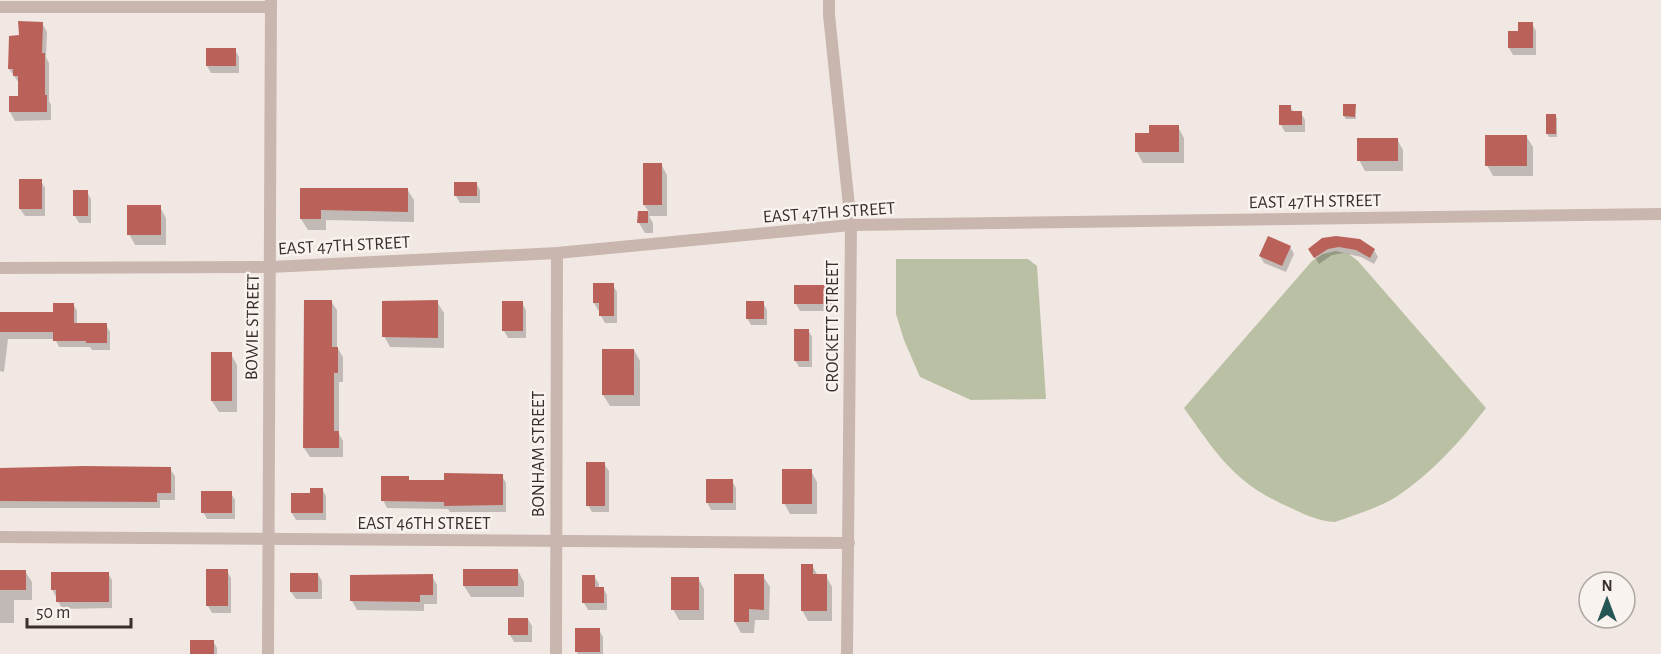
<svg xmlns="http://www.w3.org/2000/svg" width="1661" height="654" font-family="'Alegreya Sans',sans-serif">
	<rect width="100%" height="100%" fill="#f2e8e3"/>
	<g fill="#bac0a4">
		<path d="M 1336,251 L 1349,254 L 1358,261 L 1486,408 C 1460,442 1432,473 1396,497 C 1378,508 1355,515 1335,522 C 1319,521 1305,515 1291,508 C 1235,484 1218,456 1184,408 L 1312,261 L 1323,254 Z"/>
		<polygon points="896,259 1028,259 1037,266 1046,399 971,400 920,377 904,340 896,314"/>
	</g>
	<g fill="#0003">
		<polygon points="42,23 47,32 46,57 49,63 49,101 51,105 51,120 15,121 10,112 11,97 19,97 19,83 9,69 20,36"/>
		<polygon points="1532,24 1536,31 1536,55 1513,55 1509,48 1509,32 1519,32"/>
		<polygon points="235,50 239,57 239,73 211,73 207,66"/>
		<polygon points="1355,105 1356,119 1346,119 1344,116"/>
		<polygon points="1290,106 1294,113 1301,113 1305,120 1305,132 1285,132 1281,125"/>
		<polygon points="1555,115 1557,118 1557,137 1549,137 1547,134"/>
		<polygon points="1178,127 1184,138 1184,163 1143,163 1137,152 1137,134 1151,134"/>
		<polygon points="1526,136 1533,147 1533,176 1493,176 1487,165"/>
		<polygon points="1397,139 1403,150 1403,171 1365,171 1359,160"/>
		<polygon points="661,164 667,175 667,216 649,216 653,223 653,233 645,233 639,223 639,212 649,212 644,205"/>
		<polygon points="41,181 45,188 45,216 25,216 20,209"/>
		<polygon points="476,183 480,190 480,203 460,203 456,196"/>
		<polygon points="407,189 414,200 414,222 326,220 326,230 308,230 301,219 301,190"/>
		<polygon points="87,192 91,199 91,223 79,223 75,216"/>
		<polygon points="160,207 166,218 166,245 135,245 129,234"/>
		<polygon points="1322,240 1374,250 1378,257 1374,264 1361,257 1344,253 1332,255 1319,264 1314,256"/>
		<polygon points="1290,247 1294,254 1286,272 1264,263 1260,256"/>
		<polygon points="613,285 617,292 617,323 605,323 601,316 601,310 598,310 594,303"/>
		<polygon points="830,286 834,293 834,311 800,311 796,304"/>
		<polygon points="306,301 331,301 337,310 337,347 343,357 343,382 339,382 339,434 343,441 343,457 310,457 304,448"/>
		<polygon points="437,302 444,313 444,348 390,347 384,336"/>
		<polygon points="504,303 522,303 526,310 526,338 508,338 504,331"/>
		<polygon points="763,303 767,310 767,325 751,325 747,318"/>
		<polygon points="73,304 77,311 77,325 106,325 110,332 110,350 92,350 90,347 59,347 55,339 8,339 4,372 0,371 0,313 55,313"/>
		<polygon points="808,330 812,337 812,367 799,367 795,360"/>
		<polygon points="603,350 634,350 640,361 640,406 610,406 603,395"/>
		<polygon points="231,354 237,365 237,412 219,412 212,401"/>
		<polygon points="604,464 609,471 609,512 592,512 588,505"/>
		<polygon points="170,469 175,476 175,500 160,500 160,508 0,508 0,470"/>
		<polygon points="811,471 817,482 817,514 790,514 784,503"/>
		<polygon points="502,476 506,483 506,512 450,512 448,509 387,508 383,500 408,478 410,481 446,481"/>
		<polygon points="732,481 736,488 736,510 711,510 707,502"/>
		<polygon points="322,489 326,496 326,520 296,520 292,513 292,495 311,495"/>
		<polygon points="231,493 235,500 235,519 207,519 203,512"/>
		<polygon points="812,565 818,576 826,576 832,587 832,621 808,621 802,610"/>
		<polygon points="0,571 25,571 32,582 32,600 14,600 14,623 0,623"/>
		<polygon points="227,571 231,578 231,613 212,613 208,606"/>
		<polygon points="518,571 524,582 524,597 471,597 464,586"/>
		<polygon points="108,573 112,580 112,608 62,609 52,589"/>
		<polygon points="318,574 322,581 322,599 296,599 291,592"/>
		<polygon points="432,576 437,585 437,604 424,604 424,611 357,610 352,601"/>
		<polygon points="594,576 599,584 599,588 603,588 607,595 607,610 588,610 584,603"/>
		<polygon points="763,576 770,587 769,620 755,620 754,633 741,633 735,622"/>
		<polygon points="698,578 704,589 704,620 679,620 673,609"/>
		<polygon points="528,619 532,626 532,642 514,642 510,635"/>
		<polygon points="599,630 603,637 603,654 578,654 576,651"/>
		<polygon points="213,641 217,648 217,654 192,654"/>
	</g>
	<g fill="#ba6259">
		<polygon points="18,21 43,22 42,53 45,53 45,95 47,95 47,112 9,112 9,96 18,96 18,76 13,76 13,69 8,69 9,36 19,35"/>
		<polygon points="1518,22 1533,22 1533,48 1508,48 1508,31 1518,31"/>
		<rect x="206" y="48" width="30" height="18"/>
		<polygon points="1343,104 1356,104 1355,117 1343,116"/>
		<polygon points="1279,105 1291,105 1291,111 1302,111 1302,125 1279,125"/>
		<rect x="1546" y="114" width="10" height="20"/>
		<polygon points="1149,125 1179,125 1179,152 1135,152 1135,133 1149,133"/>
		<rect x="1485" y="135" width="42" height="31"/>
		<rect x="1357" y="138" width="41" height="23"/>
		<rect x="643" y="163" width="19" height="42"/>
		<rect x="19" y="179" width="23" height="30"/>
		<rect x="454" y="182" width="23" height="14"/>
		<polygon points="300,188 408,188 408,212 321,210 321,219 300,219"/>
		<rect x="73" y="190" width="15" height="26"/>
		<rect x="127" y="205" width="34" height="30"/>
		<polygon points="638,211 648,211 648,223 637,223"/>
		<polygon points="1268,236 1291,246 1282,266 1259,256"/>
		<polygon points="1336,236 1360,239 1375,249 1370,258 1356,250 1339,247 1328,249 1314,258 1308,249 1322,238"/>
		<polygon points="593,283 614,283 614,316 599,316 599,303 593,303"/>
		<rect x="794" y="285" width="37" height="19"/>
		<polygon points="304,300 332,300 332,347 338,347 338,373 334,373 334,431 339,431 339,448 303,448"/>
		<polygon points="438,300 438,338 382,337 382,301"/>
		<rect x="502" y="301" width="21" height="30"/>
		<rect x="746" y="301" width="18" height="18"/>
		<polygon points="53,303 74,303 74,323 107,323 107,343 86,343 86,341 53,341 53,332 0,332 0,312 53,312"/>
		<rect x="794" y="329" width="15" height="32"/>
		<rect x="602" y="349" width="32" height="46"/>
		<rect x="211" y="352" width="21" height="49"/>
		<rect x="586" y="462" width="19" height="44"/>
		<polygon points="84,466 171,467 171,493 157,493 157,502 0,501 0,468"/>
		<rect x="782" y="469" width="30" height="35"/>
		<polygon points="444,473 503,474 503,505 444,506 444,502 381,501 381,476 409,476 409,480 444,480"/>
		<rect x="706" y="479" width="27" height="24"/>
		<polygon points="310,488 323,488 323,513 291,513 291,493 310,493"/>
		<rect x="201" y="491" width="31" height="22"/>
		<polygon points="801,564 813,564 813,574 827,574 827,611 801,611"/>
		<rect x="206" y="569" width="22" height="37"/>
		<rect x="463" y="569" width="55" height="17"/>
		<rect x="0" y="570" width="26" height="20"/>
		<polygon points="51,572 109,572 109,602 56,602 56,590 51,590"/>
		<rect x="290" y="573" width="28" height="19"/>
		<polygon points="433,574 433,595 420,595 420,602 350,601 350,575"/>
		<polygon points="734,574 764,574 764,610 749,609 749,622 734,622"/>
		<polygon points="582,575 595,575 595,587 604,587 604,603 582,603"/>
		<rect x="671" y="577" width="28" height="33"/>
		<rect x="508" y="618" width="20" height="17"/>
		<rect x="575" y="628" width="25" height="24"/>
		<rect x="190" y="640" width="24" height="14"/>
	</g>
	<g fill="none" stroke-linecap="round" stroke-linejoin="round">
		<g stroke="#c9b7af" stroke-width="12">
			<polyline points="829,0 829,15 851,225 847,654"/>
			<polyline points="0,7 271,7"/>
			<polyline points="0,268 271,267 557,253 851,225 1661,214"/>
			<polyline points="0,537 849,543"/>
			<polyline points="268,654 271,0"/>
			<polyline points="556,654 557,253"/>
		</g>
	</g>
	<g text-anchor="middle" stroke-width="5" stroke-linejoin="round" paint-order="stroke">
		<g font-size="18" fill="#392f2d" stroke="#f9f3ef">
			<text transform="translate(1315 201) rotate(-1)" y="6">EAST 47TH STREET</text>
			<text transform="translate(829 212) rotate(-4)" y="6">EAST 47TH STREET</text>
			<text transform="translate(344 245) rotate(-3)" y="6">EAST 47TH STREET</text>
			<text transform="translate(832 326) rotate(-90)" y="6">CROCKETT STREET</text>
			<text transform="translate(252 327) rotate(-89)" y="6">BOWIE STREET</text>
			<text transform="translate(538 454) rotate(-90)" y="6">BONHAM STREET</text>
			<text x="424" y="529">EAST 46TH STREET</text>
		</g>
	</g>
	<g transform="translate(1607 600)"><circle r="28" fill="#f9f3ef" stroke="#aca5a1" stroke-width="1.5"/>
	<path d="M0-4.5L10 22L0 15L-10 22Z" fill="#265653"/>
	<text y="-9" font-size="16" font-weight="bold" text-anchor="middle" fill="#392f2d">N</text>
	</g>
	<path d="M27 618v9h104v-9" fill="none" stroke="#392f2d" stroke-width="3"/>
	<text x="36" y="618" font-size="18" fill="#392f2d" stroke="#f9f3ef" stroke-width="4.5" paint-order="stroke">50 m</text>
</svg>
